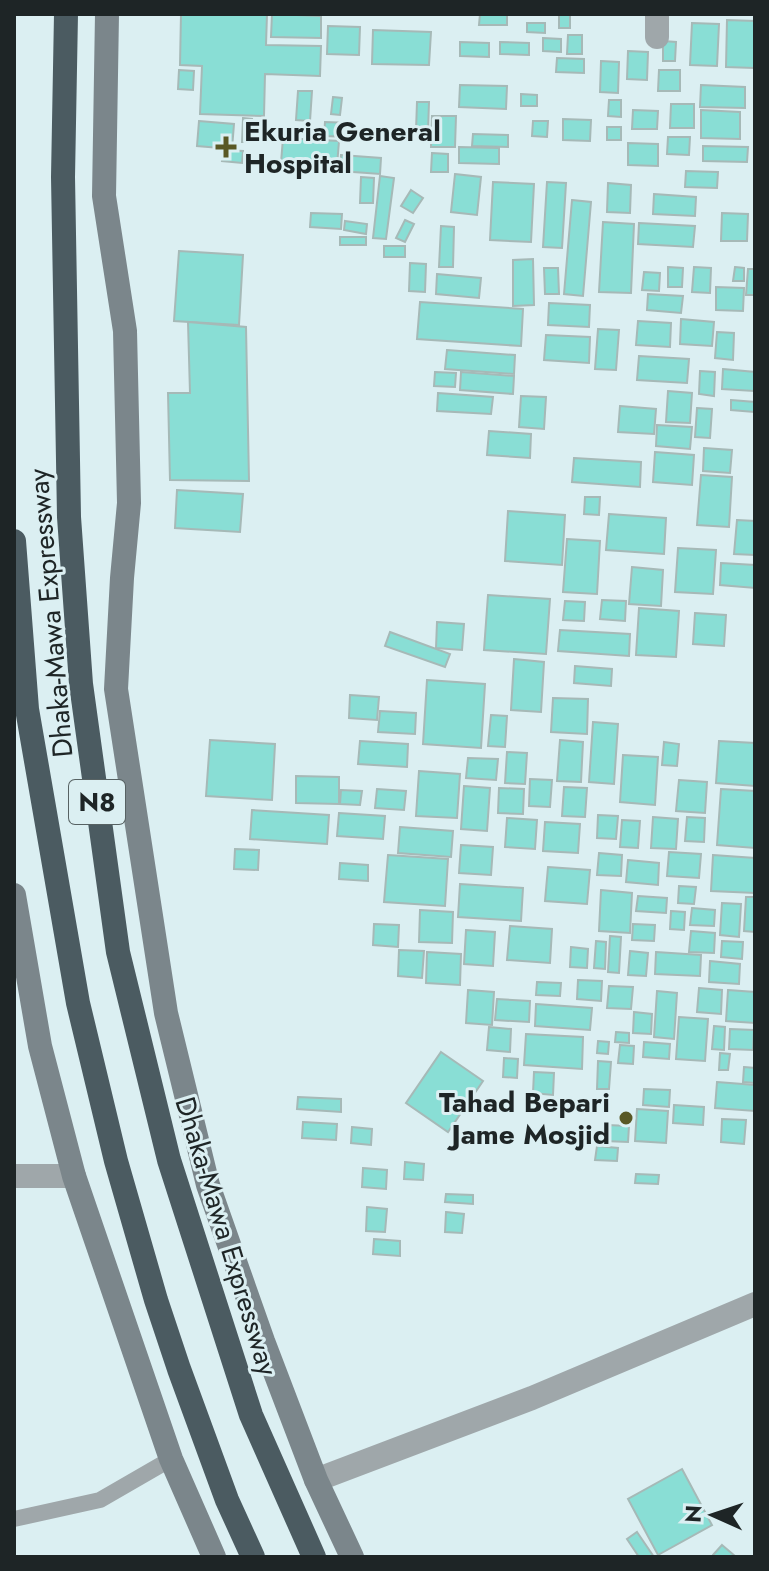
<svg xmlns="http://www.w3.org/2000/svg" width="769" height="1571" font-family="Jost,sans-serif">
	<rect width="100%" height="100%" fill="#dbeff2"/>
	<g fill="#89ded5" stroke="#a6b9b7" stroke-width="2">
		<polygon points="181,14 267,14 266,45 321,46 320,76 265,74 264,116 200,114 202,66 180,65"/>
		<polygon points="272,14 321,16 321,38 271,37"/>
		<polygon points="480,14 507,14 507,25 479,25"/>
		<rect x="559" y="14" width="11" height="14"/>
		<polygon points="727,20 755,21 754,68 726,67"/>
		<polygon points="527,23 545,23 545,33 527,32"/>
		<polygon points="692,23 719,24 717,66 690,65"/>
		<polygon points="328,26 360,27 359,55 327,54"/>
		<polygon points="373,30 431,32 429,65 372,64"/>
		<polygon points="568,35 582,35 582,54 567,54"/>
		<polygon points="543,38 561,39 561,52 543,51"/>
		<polygon points="663,41 676,42 675,61 663,61"/>
		<polygon points="460,42 489,43 489,57 460,56"/>
		<polygon points="500,42 529,43 529,55 500,54"/>
		<polygon points="628,51 648,52 647,80 627,79"/>
		<polygon points="557,58 584,59 584,73 556,72"/>
		<polygon points="601,61 619,62 618,93 600,92"/>
		<polygon points="179,70 194,71 193,90 178,89"/>
		<polygon points="659,70 680,70 680,91 658,91"/>
		<polygon points="460,85 507,86 506,109 459,107"/>
		<polygon points="701,85 745,87 745,108 700,107"/>
		<polygon points="298,91 312,91 310,121 296,120"/>
		<polygon points="521,94 537,95 537,106 521,106"/>
		<polygon points="333,97 342,98 340,115 331,114"/>
		<polygon points="609,100 621,100 621,117 608,116"/>
		<polygon points="417,102 429,102 428,131 416,131"/>
		<polygon points="671,104 694,104 694,128 670,128"/>
		<polygon points="633,110 658,111 657,129 632,129"/>
		<polygon points="701,110 740,112 740,139 701,138"/>
		<polygon points="432,116 456,116 455,147 431,147"/>
		<polygon points="243,118 252,119 250,142 242,142"/>
		<polygon points="563,119 591,120 590,141 563,140"/>
		<polygon points="199,121 234,124 232,149 197,146"/>
		<polygon points="533,121 548,121 547,137 532,136"/>
		<polygon points="325,122 351,123 350,137 324,136"/>
		<rect x="607" y="127" width="14" height="13"/>
		<polygon points="473,134 508,135 508,147 472,146"/>
		<polygon points="668,137 690,137 689,155 667,154"/>
		<polygon points="283,138 339,141 337,166 281,163"/>
		<polygon points="628,143 658,144 658,166 628,165"/>
		<polygon points="703,146 748,147 747,162 703,161"/>
		<polygon points="459,147 499,148 499,164 459,163"/>
		<polygon points="223,150 243,151 242,163 222,161"/>
		<polygon points="432,153 448,154 448,172 431,172"/>
		<polygon points="341,155 381,158 380,174 340,171"/>
		<polygon points="686,171 718,172 717,188 685,187"/>
		<polygon points="455,174 481,177 477,215 451,212"/>
		<polygon points="380,176 394,178 386,239 373,238"/>
		<polygon points="361,177 374,178 373,203 360,203"/>
		<polygon points="493,182 534,184 531,242 490,240"/>
		<polygon points="547,182 566,183 562,248 543,247"/>
		<polygon points="608,183 631,185 630,213 607,212"/>
		<polygon points="411,190 423,198 413,213 401,206"/>
		<polygon points="654,194 696,197 695,216 653,214"/>
		<polygon points="572,200 591,202 583,296 564,294"/>
		<polygon points="311,213 342,214 341,229 310,227"/>
		<polygon points="722,213 748,214 747,241 721,241"/>
		<polygon points="405,220 414,224 405,242 396,238"/>
		<polygon points="345,221 367,224 366,234 344,230"/>
		<polygon points="603,222 634,224 631,293 599,292"/>
		<polygon points="639,223 695,226 693,247 638,244"/>
		<polygon points="441,226 454,227 453,267 439,267"/>
		<rect x="340" y="237" width="26" height="8"/>
		<rect x="384" y="246" width="21" height="11"/>
		<polygon points="179,251 243,255 239,325 174,321"/>
		<polygon points="533,259 534,305 513,306 513,260"/>
		<polygon points="410,263 426,264 425,292 409,291"/>
		<polygon points="668,267 683,268 682,287 668,287"/>
		<polygon points="694,267 711,268 710,293 692,292"/>
		<polygon points="735,267 744,268 744,281 733,281"/>
		<polygon points="544,268 558,268 559,294 545,294"/>
		<polygon points="748,269 755,269 755,295 746,295"/>
		<polygon points="644,272 660,273 659,291 642,290"/>
		<polygon points="437,274 481,278 479,298 436,294"/>
		<polygon points="716,287 744,288 743,311 716,310"/>
		<polygon points="648,294 683,296 681,313 647,310"/>
		<polygon points="420,302 523,309 521,346 417,339"/>
		<polygon points="549,303 590,305 589,327 548,325"/>
		<polygon points="681,319 714,322 712,346 680,344"/>
		<polygon points="638,321 671,323 670,347 636,345"/>
		<polygon points="188,322 246,327 249,481 170,480 168,393 190,393"/>
		<polygon points="598,329 619,330 616,370 595,369"/>
		<polygon points="717,332 734,333 733,360 715,358"/>
		<polygon points="546,335 590,337 589,363 544,360"/>
		<polygon points="447,350 515,355 514,374 445,369"/>
		<polygon points="639,356 689,359 687,383 637,380"/>
		<polygon points="723,369 755,372 754,391 722,389"/>
		<polygon points="700,371 715,372 714,396 699,394"/>
		<polygon points="435,372 456,373 455,387 434,386"/>
		<polygon points="461,372 514,376 513,394 460,390"/>
		<polygon points="668,391 692,393 690,423 666,422"/>
		<polygon points="438,393 493,397 491,414 437,411"/>
		<polygon points="521,396 546,397 544,429 519,427"/>
		<polygon points="731,400 755,402 754,412 731,410"/>
		<polygon points="620,406 656,409 654,434 618,432"/>
		<polygon points="697,408 712,409 710,438 695,437"/>
		<polygon points="657,425 692,427 690,449 656,446"/>
		<polygon points="489,431 531,434 530,458 487,455"/>
		<polygon points="704,448 732,450 730,473 703,471"/>
		<polygon points="655,452 694,455 692,485 653,482"/>
		<polygon points="574,458 641,462 640,487 572,482"/>
		<polygon points="701,475 732,477 729,527 697,525"/>
		<polygon points="177,490 243,494 240,532 175,528"/>
		<polygon points="585,497 600,497 599,515 584,514"/>
		<polygon points="508,511 565,515 562,565 505,561"/>
		<polygon points="609,514 666,518 664,554 606,550"/>
		<polygon points="737,520 755,521 755,555 734,554"/>
		<polygon points="567,539 600,541 597,594 563,592"/>
		<polygon points="678,548 716,550 713,594 675,592"/>
		<polygon points="721,563 755,565 755,588 720,585"/>
		<polygon points="632,567 663,570 661,606 629,604"/>
		<polygon points="488,595 550,599 546,654 484,650"/>
		<polygon points="602,600 626,601 625,621 600,619"/>
		<polygon points="565,601 585,602 584,621 563,620"/>
		<polygon points="639,608 679,611 676,657 636,655"/>
		<polygon points="695,613 726,615 724,646 693,644"/>
		<polygon points="437,622 464,624 462,650 436,648"/>
		<polygon points="560,630 630,634 629,656 558,651"/>
		<polygon points="390,632 450,654 445,667 385,646"/>
		<polygon points="514,659 544,662 541,712 511,710"/>
		<polygon points="575,666 612,669 611,686 574,683"/>
		<polygon points="427,680 485,684 481,748 423,744"/>
		<polygon points="350,695 379,697 377,720 349,718"/>
		<polygon points="553,698 588,699 587,734 551,732"/>
		<polygon points="380,711 416,713 415,734 378,732"/>
		<polygon points="491,715 507,716 505,747 488,746"/>
		<polygon points="593,722 618,724 614,784 589,782"/>
		<polygon points="210,740 275,744 272,800 206,796"/>
		<polygon points="560,740 583,742 581,782 557,781"/>
		<polygon points="360,741 408,744 407,767 358,764"/>
		<polygon points="719,741 755,743 755,786 716,783"/>
		<polygon points="664,742 679,744 677,766 662,765"/>
		<polygon points="507,752 527,753 525,784 505,783"/>
		<polygon points="623,755 658,757 655,805 620,802"/>
		<polygon points="468,758 498,759 496,780 466,778"/>
		<polygon points="419,771 460,774 457,818 416,816"/>
		<polygon points="296,776 339,777 339,804 296,803"/>
		<polygon points="530,779 552,780 550,807 529,806"/>
		<polygon points="679,780 707,782 705,813 676,811"/>
		<polygon points="464,786 490,788 487,831 461,829"/>
		<polygon points="564,787 587,788 585,817 562,816"/>
		<polygon points="499,788 524,789 523,814 498,813"/>
		<polygon points="377,789 406,791 404,810 375,808"/>
		<polygon points="721,789 755,791 755,848 717,845"/>
		<polygon points="341,790 362,791 360,805 340,804"/>
		<polygon points="252,810 329,815 327,844 250,839"/>
		<polygon points="339,813 385,816 383,839 337,836"/>
		<polygon points="598,815 618,816 616,839 597,838"/>
		<polygon points="653,817 678,819 676,849 651,848"/>
		<polygon points="687,817 705,818 704,842 685,841"/>
		<polygon points="507,818 537,820 535,849 505,847"/>
		<polygon points="622,820 640,821 638,848 620,847"/>
		<polygon points="545,822 580,824 578,853 543,851"/>
		<polygon points="400,827 453,831 451,857 398,853"/>
		<polygon points="461,845 493,847 491,875 459,873"/>
		<polygon points="235,849 259,850 258,870 234,869"/>
		<polygon points="669,852 701,854 699,878 667,876"/>
		<polygon points="599,853 622,855 621,876 597,875"/>
		<polygon points="388,855 448,859 445,906 384,902"/>
		<polygon points="713,855 755,858 755,893 711,891"/>
		<polygon points="628,860 659,863 658,885 626,882"/>
		<polygon points="340,863 368,865 368,881 339,879"/>
		<polygon points="548,867 590,870 587,904 545,901"/>
		<polygon points="460,884 523,888 521,921 458,917"/>
		<polygon points="679,886 696,887 694,904 678,903"/>
		<polygon points="601,890 632,893 630,933 599,931"/>
		<polygon points="638,896 667,898 666,913 636,911"/>
		<polygon points="746,897 755,897 755,932 744,931"/>
		<polygon points="722,903 741,904 739,937 720,935"/>
		<polygon points="692,908 715,910 714,926 690,925"/>
		<polygon points="420,910 453,912 452,943 419,942"/>
		<polygon points="671,911 685,912 684,930 670,929"/>
		<polygon points="374,924 399,925 398,947 373,945"/>
		<polygon points="633,924 655,925 654,941 632,940"/>
		<polygon points="510,926 552,929 550,963 507,960"/>
		<polygon points="466,930 495,932 493,966 464,964"/>
		<polygon points="691,931 715,933 714,953 689,952"/>
		<polygon points="610,936 621,937 619,973 608,972"/>
		<polygon points="596,941 606,942 605,969 594,968"/>
		<polygon points="722,941 743,942 742,959 721,957"/>
		<polygon points="571,947 588,949 587,968 570,967"/>
		<polygon points="399,950 424,951 422,978 398,976"/>
		<polygon points="630,951 648,953 646,976 628,975"/>
		<polygon points="427,952 461,954 460,985 426,983"/>
		<polygon points="656,952 701,955 700,976 655,974"/>
		<polygon points="710,961 740,964 739,984 709,982"/>
		<polygon points="578,980 602,981 601,1001 577,999"/>
		<polygon points="537,982 561,983 560,996 536,995"/>
		<polygon points="609,986 633,987 631,1009 607,1008"/>
		<polygon points="699,988 722,990 721,1014 697,1012"/>
		<polygon points="468,990 494,992 492,1025 466,1023"/>
		<polygon points="728,990 755,992 755,1023 726,1021"/>
		<polygon points="657,991 677,993 674,1039 654,1037"/>
		<polygon points="497,999 530,1001 529,1022 495,1020"/>
		<polygon points="536,1004 592,1008 590,1030 535,1026"/>
		<polygon points="634,1012 652,1014 651,1034 633,1033"/>
		<polygon points="679,1017 708,1019 705,1061 676,1059"/>
		<polygon points="714,1026 725,1027 724,1050 712,1049"/>
		<polygon points="489,1027 511,1029 510,1052 487,1050"/>
		<polygon points="730,1029 754,1030 753,1050 729,1049"/>
		<polygon points="616,1032 629,1033 629,1043 615,1042"/>
		<polygon points="526,1034 583,1037 582,1069 524,1065"/>
		<polygon points="598,1041 609,1042 608,1054 597,1053"/>
		<polygon points="644,1042 670,1044 669,1059 643,1057"/>
		<polygon points="620,1045 634,1046 633,1064 618,1063"/>
		<polygon points="441,1052 483,1081 448,1132 406,1103"/>
		<polygon points="720,1053 730,1054 728,1070 719,1070"/>
		<polygon points="504,1058 518,1059 517,1078 503,1077"/>
		<polygon points="598,1061 611,1062 609,1089 597,1089"/>
		<polygon points="744,1067 755,1068 755,1083 743,1082"/>
		<polygon points="534,1072 554,1073 553,1095 533,1093"/>
		<polygon points="717,1082 755,1085 755,1111 715,1108"/>
		<polygon points="644,1089 670,1090 669,1107 643,1105"/>
		<polygon points="298,1097 341,1099 341,1112 297,1109"/>
		<polygon points="674,1105 704,1107 703,1125 673,1123"/>
		<polygon points="637,1109 668,1111 666,1143 635,1141"/>
		<polygon points="722,1119 746,1120 744,1144 721,1142"/>
		<polygon points="303,1122 337,1124 336,1140 302,1138"/>
		<polygon points="607,1125 629,1126 628,1142 605,1141"/>
		<polygon points="352,1127 372,1129 371,1145 351,1143"/>
		<polygon points="597,1146 618,1148 617,1161 595,1160"/>
		<polygon points="405,1162 424,1164 423,1180 404,1179"/>
		<polygon points="363,1168 387,1170 386,1189 362,1187"/>
		<polygon points="636,1174 659,1175 658,1184 635,1183"/>
		<polygon points="446,1194 473,1195 473,1204 445,1202"/>
		<polygon points="367,1207 387,1209 385,1232 366,1231"/>
		<polygon points="446,1212 464,1214 462,1233 445,1232"/>
		<polygon points="374,1239 400,1241 400,1256 373,1254"/>
		<polygon points="682,1469 712,1525 658,1555 628,1499"/>
		<polygon points="637,1532 654,1557 639,1557 627,1539"/>
		<polygon points="722,1545 735,1556 734,1557 714,1557 713,1555"/>
	</g>
	<g fill="none" stroke-linecap="round" stroke-linejoin="round">
		<polyline stroke="#9fa7aa" stroke-width="16" points="14,1519 100,1500 171,1459"/>
		<g stroke="#9fa7aa" stroke-width="24">
			<polyline points="657,14 657,37"/>
			<polyline points="14,1176 74,1176"/>
			<polyline points="316,1480 532,1398 755,1304"/>
		</g>
		<g stroke="#7b868b" stroke-width="24">
			<polyline points="107,14 104,196 125,331 129,503 122,578 116,689 166,1013 208,1185 263,1341 316,1480 352,1557"/>
			<polyline points="14,895 40,1046 74,1176 171,1459 214,1557"/>
		</g>
		<g stroke="#4b5b61" stroke-width="24">
			<polyline points="66,14 63,177 69,517 81,684 118,952 169,1160 251,1415 314,1557"/>
			<polyline points="14,541 27,709 78,1003 116,1161 156,1300 179,1369 227,1500 253,1557"/>
		</g>
	</g>
	<g fill="#595825" stroke="#dbeff2" stroke-width="3">
		<path d="M222 135h8v8h8v8h-8v8h-8v-8h-8v-8h8z"/>
		<circle cx="626" cy="1118" r="8"/>
	</g>
	<g text-anchor="middle" stroke-width="6" stroke-linejoin="round" paint-order="stroke">
		<rect fill="#dbeff2" stroke="#576263" stroke-width="2" x="69" y="780" width="56" height="44" rx="6"/>
		<g font-size="26" font-weight="bold" fill="#1e2526">
			<text x="97" y="811">N8</text>
		</g>
		<g font-size="28" font-weight="bold" fill="#1e2526" stroke="#dbeff2" text-anchor="start">
			<text x="244" y="141">Ekuria General<tspan x="244" dy="32">Hospital</tspan></text>
			<text x="610" y="1112" text-anchor="end">Tahad Bepari<tspan x="610" dy="32">Jame Mosjid</tspan></text>
		</g>
		<g font-size="28" fill="#1e2526" stroke="#dbeff2">
			<text transform="translate(50 613) rotate(-95)" y="10">Dhaka-Mawa Expressway</text>
			<text transform="translate(227 1236) rotate(73)" y="10">Dhaka-Mawa Expressway</text>
		</g>
	</g>
	<rect width="769" height="1571" fill="none" stroke="#1e2526" stroke-width="32"/>
	<g transform="translate(713 1515) rotate(273)" stroke="#dbeff2" stroke-width="6" paint-order="stroke">
	<path d="M0-6L14 30L0 20L-14 30Z" fill="#1e2526"/>
	<text y="-12" font-size="22" font-weight="bold" text-anchor="middle" fill="#1e2526">N</text>
	</g>
</svg>
